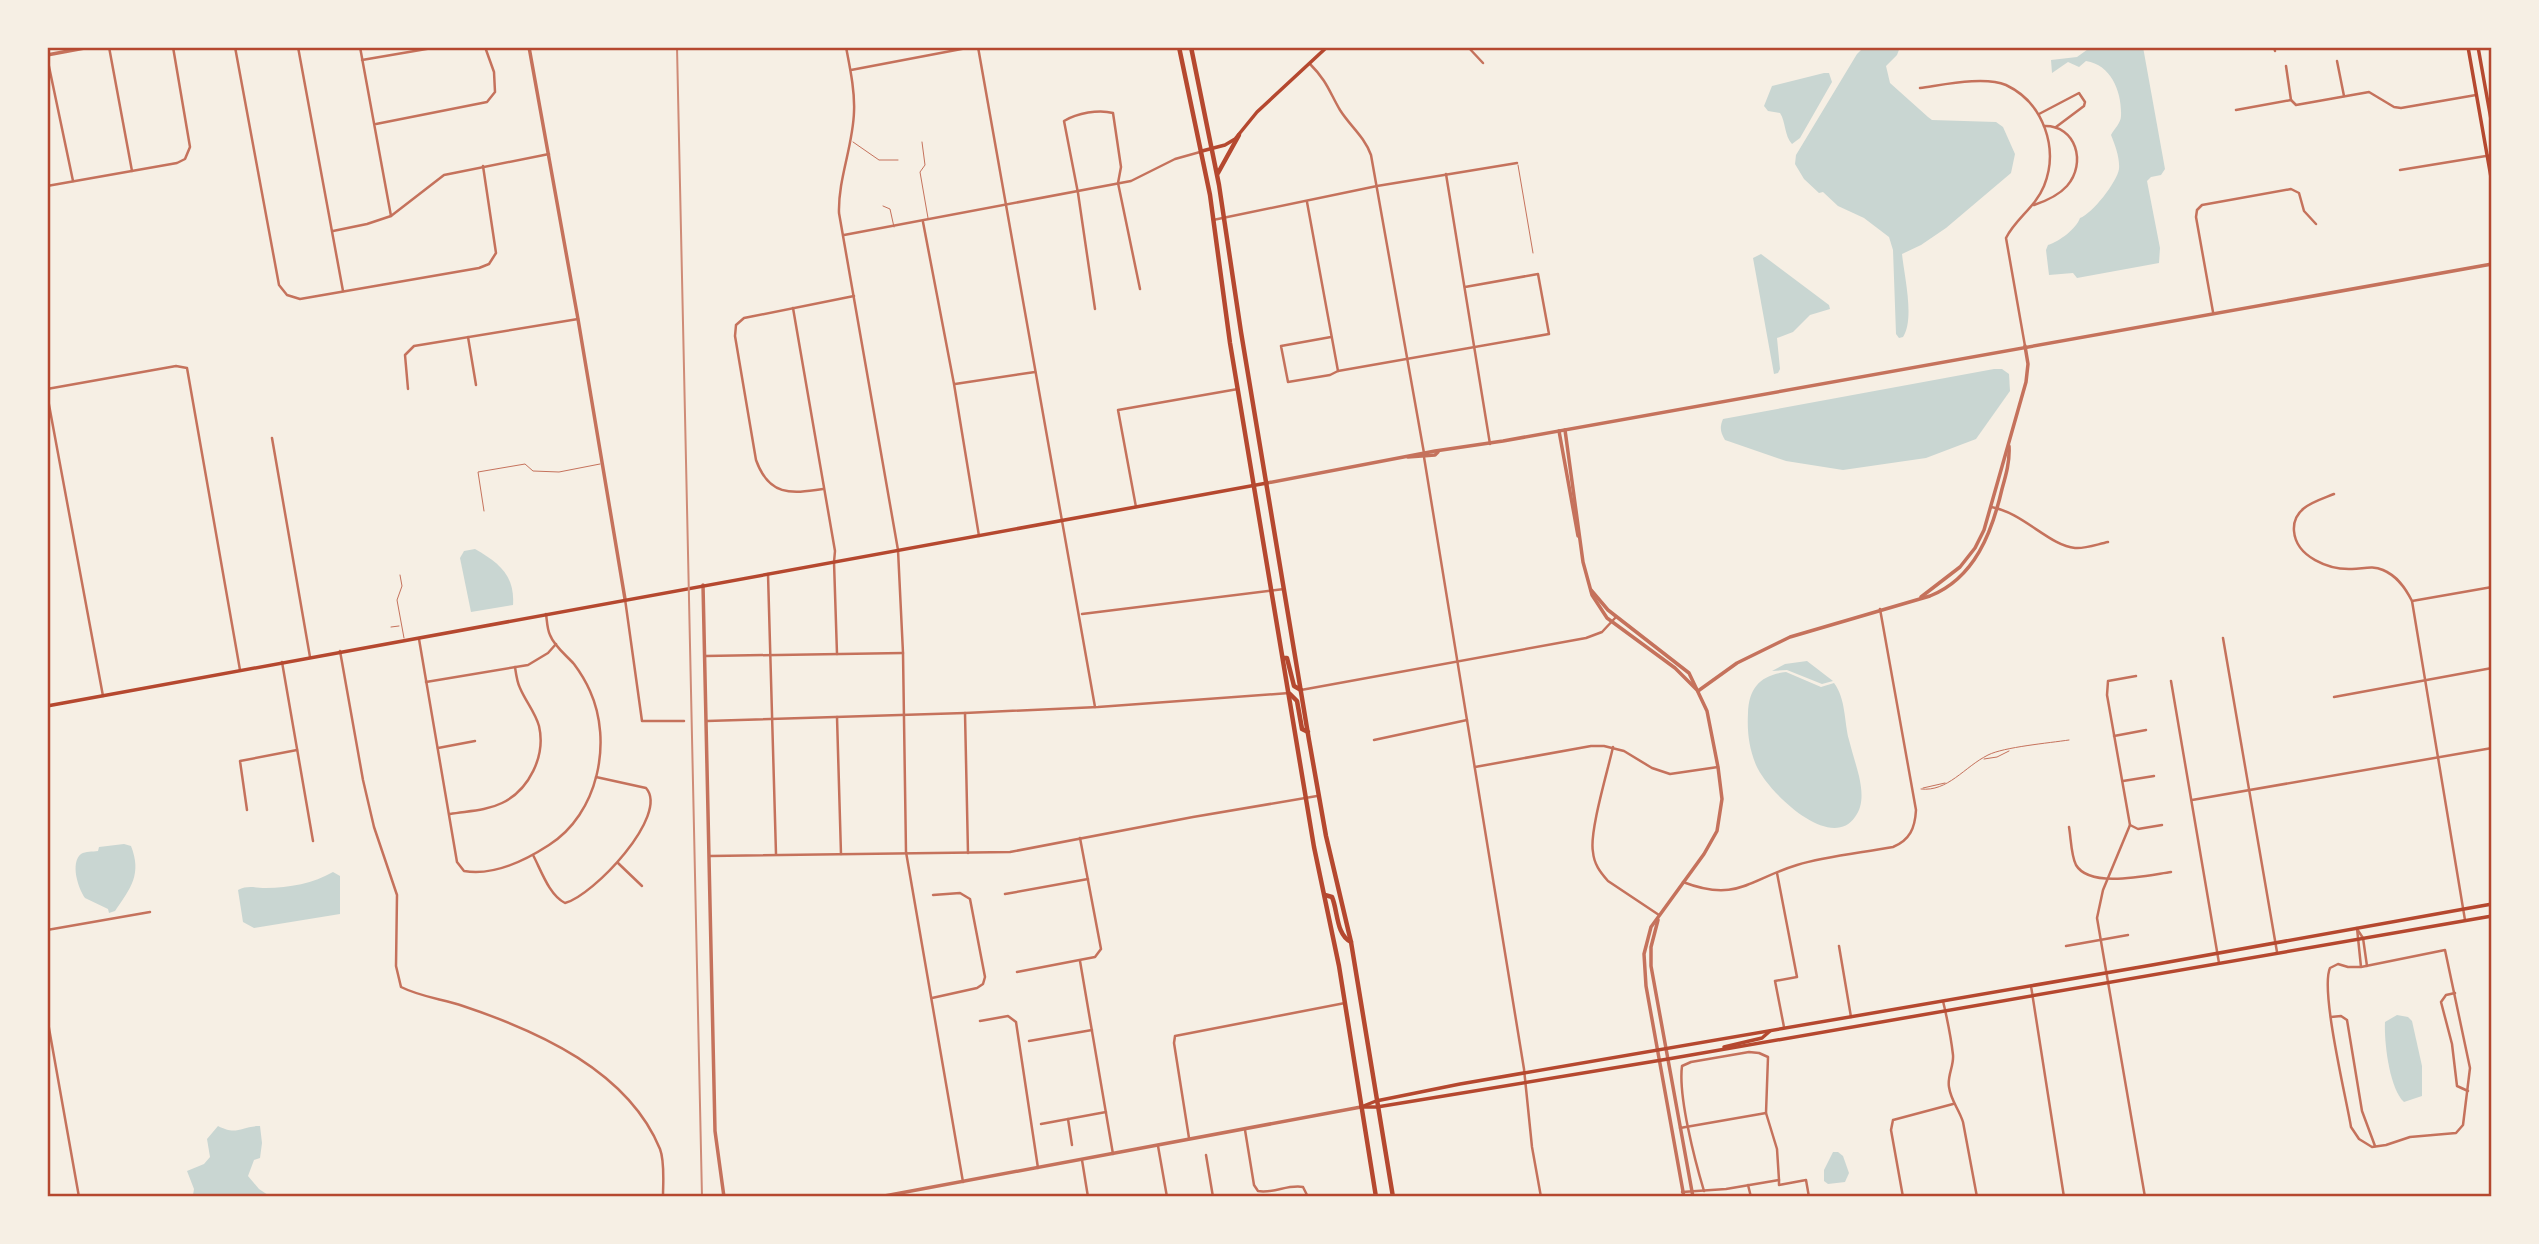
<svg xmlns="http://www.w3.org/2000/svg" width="2539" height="1244" font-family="'PT Sans Narrow',sans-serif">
	<rect width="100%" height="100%" fill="#f6efe4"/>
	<g fill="#c9d6d2">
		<path d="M 1864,47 L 1900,47 L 1897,55 L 1886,66 L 1890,83 L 1928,117 L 1932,120 L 1996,122 L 2003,127 L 2015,154 L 2011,173 L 1946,228 L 1921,245 L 1902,254 C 1904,275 1915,319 1903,337 L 1899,338 L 1896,334 L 1893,250 L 1889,237 L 1864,218 L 1838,206 L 1823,192 L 1819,193 L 1804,179 L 1795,164 L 1796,155 L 1857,54 Z"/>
		<path d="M 2091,47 L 2143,47 L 2165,169 L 2161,175 L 2151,177 L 2147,181 L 2160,248 L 2159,263 L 2077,278 L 2073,273 L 2049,275 L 2046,250 L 2048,245 C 2060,241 2076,229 2080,218 C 2092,214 2117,182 2119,169 C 2120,158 2115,145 2111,135 C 2114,129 2121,123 2121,116 C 2122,93 2112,65 2086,61 L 2079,67 L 2068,62 L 2052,73 L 2051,60 L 2077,57 Z"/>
		<path d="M 1824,73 L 1829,73 L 1832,82 L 1800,138 L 1792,144 C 1784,135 1786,122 1780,113 L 1768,111 L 1764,106 L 1772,86 Z"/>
		<polygon points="1761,254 1829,305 1830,309 1810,315 1793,332 1777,338 1780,369 1778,373 1774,374 1753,258"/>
		<path d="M 1994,369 L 2002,369 L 2009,374 L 2010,391 L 1976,439 L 1926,458 L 1843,470 L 1786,461 L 1725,440 C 1721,433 1719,428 1723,419 Z"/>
		<path d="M 475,549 C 499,563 515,575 513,605 L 471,612 L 460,558 L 464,551 Z"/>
		<polygon points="1807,661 1833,681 1822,684 1787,670 1772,671 1785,664"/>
		<path d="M 1786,672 L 1821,687 L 1834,683 C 1846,699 1844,721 1849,740 C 1852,752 1856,764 1859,776 C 1862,790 1864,805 1855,817 C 1830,853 1767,791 1756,765 C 1749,748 1747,732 1748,713 C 1749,687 1761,675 1786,672 Z"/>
		<path d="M 124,844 L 131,846 C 142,874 131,888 115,911 L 109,913 L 108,909 L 85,898 C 78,888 70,863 81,854 C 86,851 92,852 98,851 L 99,847 Z"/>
		<path d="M 333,872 L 340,876 L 340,914 L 254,928 L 243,922 L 238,890 C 248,885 255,888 266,888 C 289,888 314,883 333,872 Z"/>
		<path d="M 2397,1015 L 2408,1017 L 2412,1021 L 2422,1066 L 2422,1096 L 2404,1102 C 2389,1088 2384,1041 2385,1022 Z"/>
		<path d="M 218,1126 C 237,1136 241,1126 260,1126 L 262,1143 L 260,1158 L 254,1160 L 248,1176 L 259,1189 L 271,1197 L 189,1197 L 193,1195 L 194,1189 L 187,1171 L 204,1164 L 210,1157 L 207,1139 Z"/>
		<polygon points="1833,1152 1838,1152 1843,1156 1849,1173 1845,1182 1828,1184 1824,1181 1824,1170"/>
	</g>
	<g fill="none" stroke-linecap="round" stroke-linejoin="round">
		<g stroke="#c5725c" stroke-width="1">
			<polyline points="853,142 879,160 898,160"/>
			<polyline points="922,142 925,165 920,172 928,218"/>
			<polyline points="1518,165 1533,253"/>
			<polyline points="883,206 890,209 894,227"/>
			<polyline points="484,511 478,472 525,464 533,471 559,472 600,464"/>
			<polyline points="400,575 402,586 397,600 404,638"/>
			<polyline points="391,627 399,626"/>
			<polyline points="1984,759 1997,757 2009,751"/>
			<polyline points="1923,788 1945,783"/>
			<path d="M 1921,789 C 1948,792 1964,767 1988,755 C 2004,747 2049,743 2069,740"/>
		</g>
		<g stroke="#c5725c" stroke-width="2.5">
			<polyline points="109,47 132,171"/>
			<polyline points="235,47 279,285 287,295 300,299 479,268 489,264 496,253 483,166"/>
			<polyline points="298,47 343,291"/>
			<polyline points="360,47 391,216"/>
			<path d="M 846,47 C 850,68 855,91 854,112 C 853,146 838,179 839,213 L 898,550 L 903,653 L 906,852 L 963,1182"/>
			<polyline points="978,47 1095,707"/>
			<polyline points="1468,47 1483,63"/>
			<polyline points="2274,47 2275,51"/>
			<polyline points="47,57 73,181"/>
			<polyline points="362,60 438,47"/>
			<polyline points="2337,61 2344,96"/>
			<path d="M 1310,64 C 1327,81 1329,91 1340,110 C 1350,126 1364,136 1371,155 L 1424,453"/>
			<polyline points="2286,66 2291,100"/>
			<polyline points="851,70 972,47"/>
			<path d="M 1920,88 C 1943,85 1984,76 2006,85 C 2044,103 2059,149 2044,186 C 2035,208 2016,218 2006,238 L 2025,346"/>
			<polyline points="2236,110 2291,100 2296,105 2369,92 2394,107 2401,108 2476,95"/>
			<polyline points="2039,114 2079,93 2085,102 2084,106 2056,127"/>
			<polyline points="376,124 487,102 495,92 494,72 485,47"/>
			<polyline points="2400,170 2492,155"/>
			<polyline points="1446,174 1490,444"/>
			<polyline points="47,186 177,163 185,159 190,147 173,47"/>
			<polyline points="1307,202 1338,371"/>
			<path d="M 2034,205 C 2046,201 2058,196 2067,186 C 2087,163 2076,125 2044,126"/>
			<polyline points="1213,220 1377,186 1517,163"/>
			<polyline points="923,222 954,384 979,536"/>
			<polyline points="333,231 367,224 391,216 444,175 549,154"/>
			<polyline points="844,235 1131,181 1175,159 1200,152"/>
			<polyline points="793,308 835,551 834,562 837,654"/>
			<path d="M 1095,309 L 1078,193 L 1064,121 C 1077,113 1099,109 1113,113 L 1121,167 L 1118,183 L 1140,289"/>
			<polyline points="2213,312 2196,217 2197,210 2202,205 2291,189 2299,193 2304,211 2316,224"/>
			<polyline points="468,337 476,385"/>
			<polyline points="1331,337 1281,346 1288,382 1330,375 1338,371 1549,334 1538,274 1465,287"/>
			<polyline points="955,384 1035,372"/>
			<polyline points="47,389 176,366 187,368 240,670"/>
			<polyline points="408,389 405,355 414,346 578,319"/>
			<polyline points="47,394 103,696"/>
			<polyline points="272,438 310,657"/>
			<polyline points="1424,457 1524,1069 1532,1147 1541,1197"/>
			<path d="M 823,489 C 790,494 769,496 756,460 L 735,336 L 736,325 L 744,318 L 854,296"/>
			<path d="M 2334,494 C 2317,501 2292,507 2294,531 C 2296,557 2329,570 2352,569 C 2363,569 2372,565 2383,570 C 2397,576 2405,587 2412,601 L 2465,920"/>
			<polyline points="1136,507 1118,410 1238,389"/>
			<path d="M 1991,507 C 2022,512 2050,546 2075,548 C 2085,549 2098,544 2108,542"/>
			<polyline points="768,574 776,854"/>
			<polyline points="625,599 642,721 684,721"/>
			<polyline points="2412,601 2492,587"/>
			<polyline points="1082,614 1284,589"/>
			<polyline points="2223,638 2277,952"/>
			<path d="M 419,639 L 457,862 L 464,871 C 493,876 526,860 549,845 C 598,814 613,742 590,691 C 586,682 580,672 574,664 C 566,655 554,646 550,635 C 547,629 547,620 546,614"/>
			<path d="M 340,651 L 363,780 L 374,827 L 397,895 L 396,966 L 401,987 C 421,997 442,999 463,1006 C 538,1031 628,1071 660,1149 C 665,1162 663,1182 663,1197"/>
			<polyline points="705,656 903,653"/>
			<polyline points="282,662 313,841"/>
			<polyline points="2136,676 2108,681 2107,695 2130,825 2103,890 2097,918 2145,1197"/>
			<polyline points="2171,681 2219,963"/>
			<polyline points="426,682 528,665 548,653 556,644"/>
			<polyline points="1301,690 1586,638 1602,632 1616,617"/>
			<polyline points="2334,697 2492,668"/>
			<polyline points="965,713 968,853"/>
			<polyline points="837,717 841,854"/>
			<polyline points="707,721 965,713 1098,707 1289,693"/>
			<polyline points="2114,736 2146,730"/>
			<polyline points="1374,740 1467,720"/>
			<path d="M 1613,747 C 1608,770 1589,832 1593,852 C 1594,864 1600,872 1608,881 L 1659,915"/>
			<polyline points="438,748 475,741"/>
			<polyline points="1475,767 1591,746 1604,746 1624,751 1652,768 1670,774 1718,767"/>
			<polyline points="2123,781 2154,776"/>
			<polyline points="2192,800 2492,748"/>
			<polyline points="247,810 240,761 297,750"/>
			<path d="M 450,814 C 467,811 486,811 502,803 C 529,790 546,756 539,726 C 535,712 526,702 520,688 C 517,682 516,674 515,667"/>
			<polyline points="2130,825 2138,829 2162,825"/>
			<path d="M 2069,827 C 2071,838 2071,855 2076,865 C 2090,889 2149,875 2171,872"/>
			<path d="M 533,855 C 541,870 549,895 565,903 C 593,896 670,815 646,788 L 596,777"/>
			<polyline points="710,856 1010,852 1193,817 1317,796"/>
			<polyline points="618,863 642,886"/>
			<polyline points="1777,873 1797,977 1775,981 1784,1027"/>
			<path d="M 1683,882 C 1737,903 1750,879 1797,865 C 1827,856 1861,853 1893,847 C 1910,840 1915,828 1916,810 L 1880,609"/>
			<polyline points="1005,894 1088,879"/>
			<path d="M 2357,928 L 2361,967 L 2348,967 L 2338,964 L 2330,968 C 2320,990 2346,1097 2351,1127 L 2359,1139 L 2372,1147 L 2386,1145 L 2410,1137 L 2456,1133 L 2463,1125 L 2470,1068 L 2445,950 L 2361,967"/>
			<polyline points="2357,929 2363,938 2367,966"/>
			<polyline points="47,930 150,912"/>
			<polyline points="1839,946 1851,1017"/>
			<polyline points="2066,946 2128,935"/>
			<polyline points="1080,961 1113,1154"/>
			<polyline points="1017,972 1095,957 1101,949 1080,838"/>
			<polyline points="2031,986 2064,1197"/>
			<polyline points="2455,993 2446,995 2441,1002 2452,1044 2457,1086 2468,1091"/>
			<polyline points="932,998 977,988 983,984 985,977 970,899 960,893 933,895"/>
			<path d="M 1943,1001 C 1947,1018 1951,1037 1953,1055 C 1954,1066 1947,1076 1949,1087 C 1951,1101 1959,1109 1963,1122 L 1977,1197"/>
			<polyline points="47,1017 79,1197"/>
			<polyline points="2331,1017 2341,1016 2347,1020 2362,1111 2375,1146"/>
			<polyline points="980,1021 1008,1016 1016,1022 1038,1168"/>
			<polyline points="1029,1041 1092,1030"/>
			<polyline points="1068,1119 1072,1145"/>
			<polyline points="1041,1124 1106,1112"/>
			<polyline points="1680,1128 1766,1113"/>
			<path d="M 1245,1130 L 1254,1185 L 1258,1191 C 1273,1194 1288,1184 1303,1187 L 1308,1197"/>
			<polyline points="1189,1138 1174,1043 1175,1036 1345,1003"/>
			<polyline points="1158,1146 1167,1197"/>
			<polyline points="1206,1155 1213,1197"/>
			<polyline points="1082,1160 1088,1197"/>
			<polyline points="1748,1185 1751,1197"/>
			<path d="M 1704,1191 C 1695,1161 1678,1096 1682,1066 L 1691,1062 L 1749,1052 L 1759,1053 L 1768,1057 L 1766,1113 L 1777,1149 L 1779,1180"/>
			<polyline points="1682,1192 1726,1189 1779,1180 1779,1185 1806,1180 1809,1197"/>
			<polyline points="1903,1197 1891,1130 1893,1120 1953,1104"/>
			<polyline points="2491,1197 2492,1188"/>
		</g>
		<g stroke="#c5725c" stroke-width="3.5">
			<polyline points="529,47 578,319 625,599"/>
			<polyline points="47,55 90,47"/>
			<polyline points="1565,430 1583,562 1592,595 1607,618 1675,668 1696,689"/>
			<polyline points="1559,431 1578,536"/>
			<polyline points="1408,457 1435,455 1438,452"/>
			<polyline points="1267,483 1435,451 1503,441 2492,264"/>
			<polyline points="703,585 715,1131 724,1197"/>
			<polyline points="1591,590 1608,610 1689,673 1707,711 1718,767 1722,799 1717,831 1704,854 1651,927 1644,954 1646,986 1684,1197"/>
			<polyline points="1921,597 1960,567 1975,548 1984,530 2026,382 2028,364 2025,346"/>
			<path d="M 1698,691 L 1737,663 L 1790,637 L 1930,596 C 1975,578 1992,532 2002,489 C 2006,475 2010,461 2009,446"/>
			<polyline points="1658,920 1651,947 1651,966 1693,1197"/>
			<polyline points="879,1197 1361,1107"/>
		</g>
		<g stroke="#b5482f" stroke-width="3.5">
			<polyline points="2468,47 2492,183"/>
			<polyline points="2478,47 2492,125"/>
			<polyline points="1202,151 1225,145 1235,139 1257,112 1327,47"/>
			<polyline points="47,706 1267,483"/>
			<polyline points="1724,1047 1762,1038 1770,1031"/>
			<polyline points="1361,1107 1376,1101 1460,1084 2152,965 2492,904"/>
			<polyline points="1362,1107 1377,1107 1668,1059 2492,916"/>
		</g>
		<g stroke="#b5482f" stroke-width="4.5">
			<polyline points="1179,47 1210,195 1230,343 1314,847 1339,966 1376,1197"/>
			<polyline points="1191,47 1219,185 1241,332 1309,740 1326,836 1351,942 1393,1197"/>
			<polyline points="1218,173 1239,135"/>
			<polyline points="1284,658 1287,658 1294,686 1301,690"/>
			<polyline points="1290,694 1297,701 1302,729 1308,732"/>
			<path d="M 1325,895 L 1332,897 C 1338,911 1336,935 1351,942"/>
		</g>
		<polyline stroke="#cf8b77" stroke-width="2" points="677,47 702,1197"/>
	</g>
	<rect width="2539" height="1244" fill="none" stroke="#f6efe4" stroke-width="98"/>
	<rect x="49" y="49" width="2441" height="1146" fill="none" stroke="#b5482f" stroke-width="2.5"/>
</svg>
